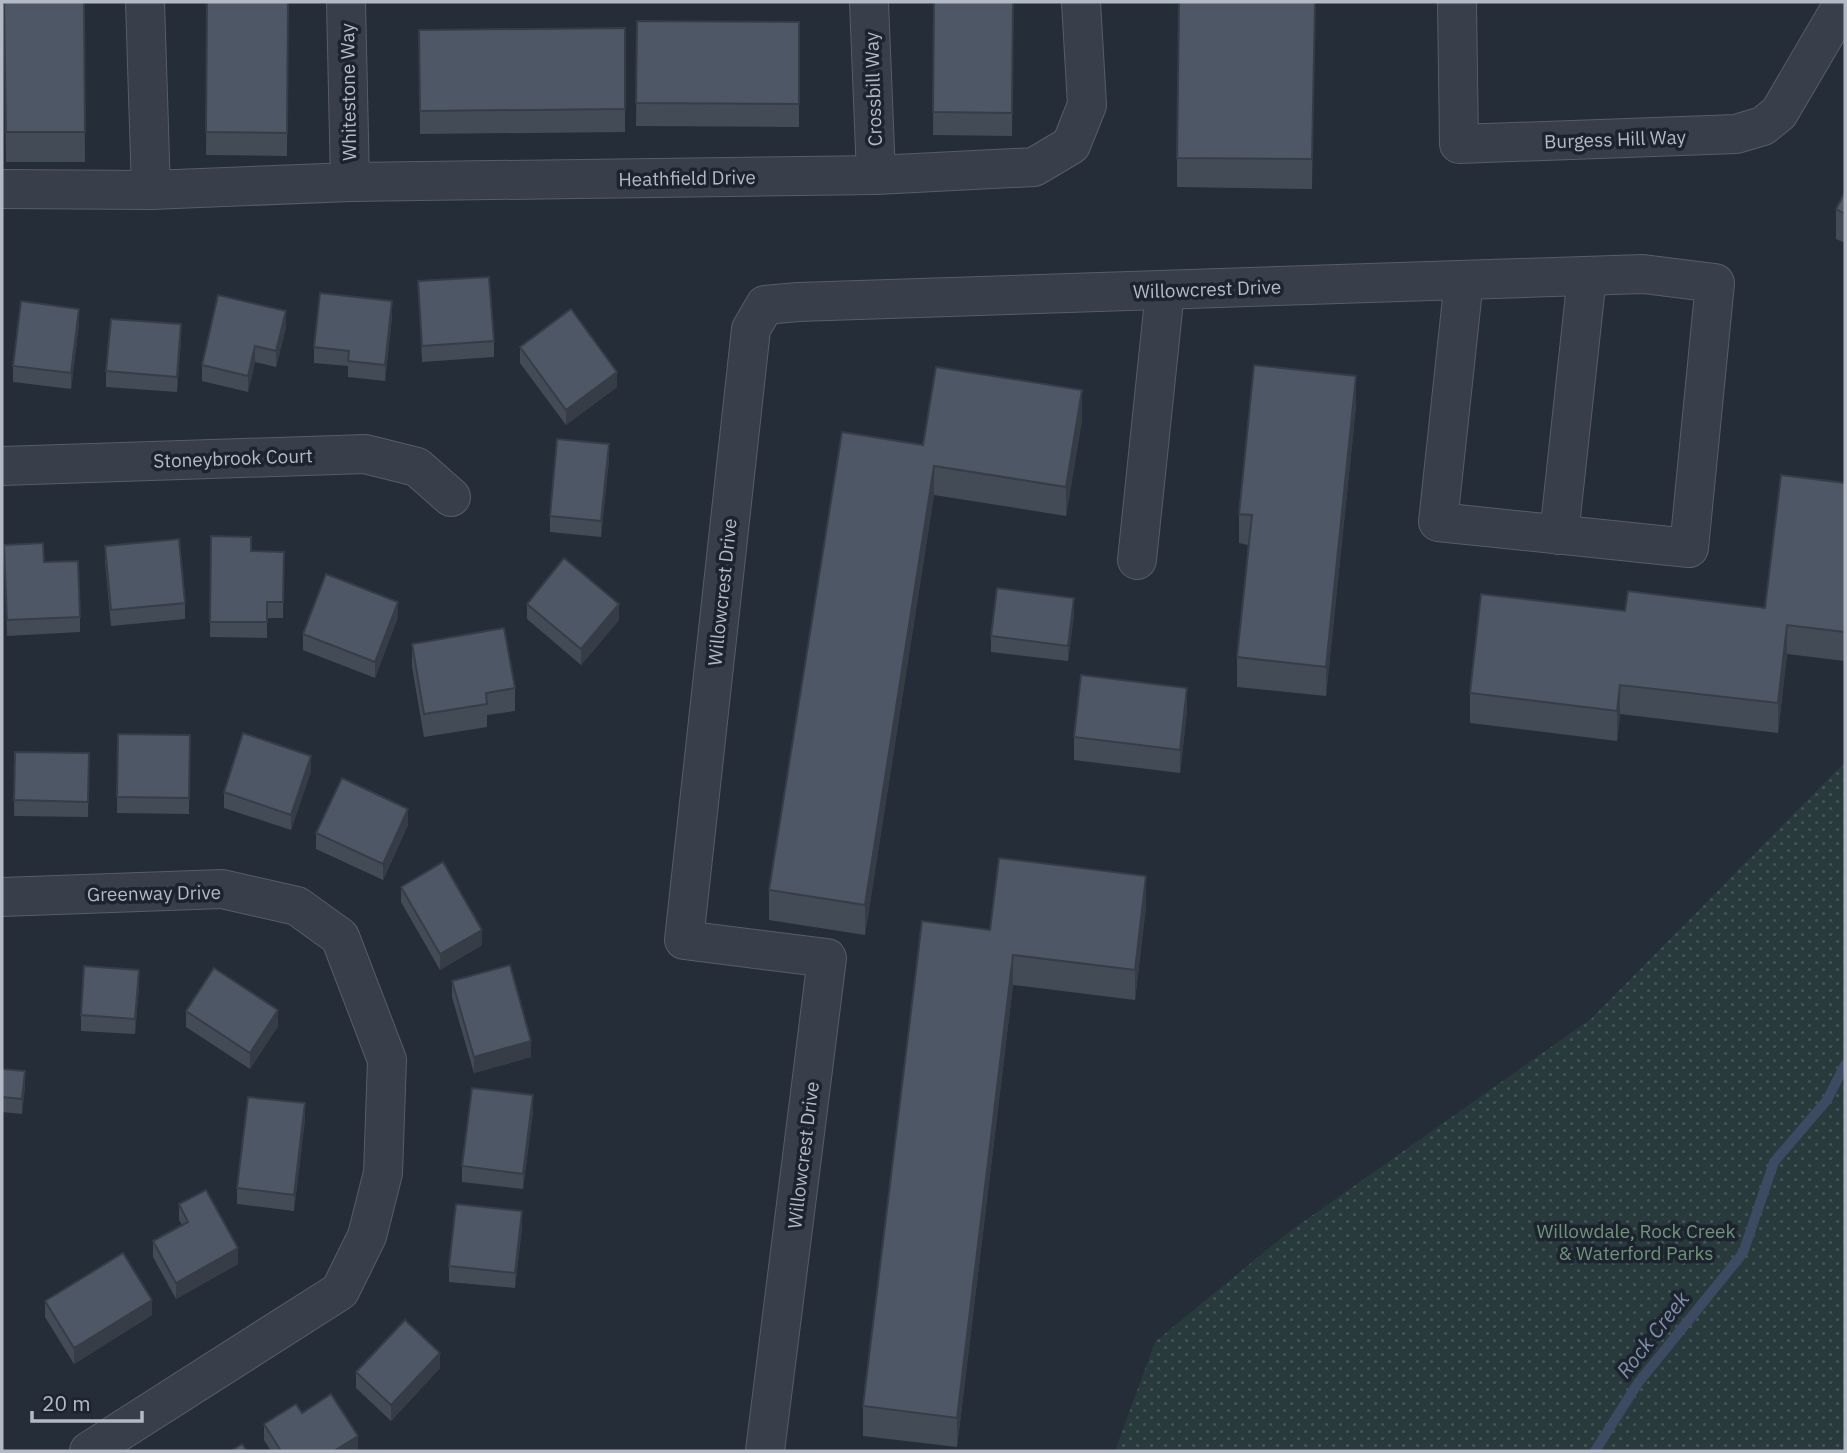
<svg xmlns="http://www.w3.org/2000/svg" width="1847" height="1453" font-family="'IBM Plex Sans',sans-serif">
	<defs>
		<pattern id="park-dots" width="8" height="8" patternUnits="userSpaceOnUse" patternTransform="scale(1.75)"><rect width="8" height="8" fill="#283a3b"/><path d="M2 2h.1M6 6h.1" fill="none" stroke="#455456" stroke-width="1.8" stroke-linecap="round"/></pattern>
	</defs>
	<rect width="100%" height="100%" fill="#252d39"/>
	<polygon fill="url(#park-dots)" points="1845,762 1845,1451 1115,1451 1155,1342 1286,1234 1592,1018"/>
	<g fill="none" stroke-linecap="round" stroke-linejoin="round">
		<polyline stroke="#3d4a61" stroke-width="10" points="1595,1451 1638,1383 1743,1253 1774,1162 1827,1100 1845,1065"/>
		<g stroke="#575d68" stroke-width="40">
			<g id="minor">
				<polyline points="145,2 151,190"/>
				<polyline points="346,2 350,182"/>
				<polyline points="869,2 876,175"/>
				<polyline points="1457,2 1459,144 1736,134 1763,126 1779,113 1844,2"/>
				<polyline points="2,189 151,190 350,182 876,175 1034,167 1071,145 1087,105 1081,2"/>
				<polyline points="2,466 365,454 417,467 451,497"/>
				<polyline points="1559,535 1587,276"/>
				<polyline points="1137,560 1165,291"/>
				<polyline points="2,897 222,889 297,906 340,937 387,1060 383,1173 367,1236 340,1291 89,1451"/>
				<polyline points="765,1451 827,958 684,940 751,329 765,305 798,302 1643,274 1715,283 1689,548 1438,522 1464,280"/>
			</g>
		</g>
		<use href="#minor" stroke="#393f4a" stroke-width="38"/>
	</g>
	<g fill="#434b57">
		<polygon points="4,2 84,2 85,162 6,162"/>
		<polygon points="207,2 288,2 287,156 206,155"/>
		<polygon points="934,2 1013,2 1012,136 933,135"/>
		<polygon points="1315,2 1312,189 1177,187 1177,158"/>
		<polygon points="637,21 799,22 799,127 636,126"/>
		<polygon points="625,28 625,132 420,134 419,30"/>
		<polygon points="1845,192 1845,243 1836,239 1836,209"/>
		<polygon points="418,281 494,341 494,357 422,362"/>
		<polygon points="392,317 385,381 348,377 348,366 314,363 314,347"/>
		<polygon points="79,324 71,389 13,382 13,366"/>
		<polygon points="286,327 276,367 255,362 248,392 202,381 202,365"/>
		<polygon points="181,340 177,392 106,387 106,371"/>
		<polygon points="520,347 617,387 566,425 520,363"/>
		<polygon points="1356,406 1326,696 1237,687 1237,657 1248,545 1239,543 1239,514"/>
		<polygon points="1082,420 1066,516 934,495 865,935 769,920 769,890 923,445"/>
		<polygon points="609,459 601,537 550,532 550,516"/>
		<polygon points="1845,483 1845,661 1787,654 1778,733 1620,714 1617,741 1470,723 1470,693 1625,611 1765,608"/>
		<polygon points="211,536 251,551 284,552 283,618 267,618 267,638 210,637"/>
		<polygon points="4,545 44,562 80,617 80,632 7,636"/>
		<polygon points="105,546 185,603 185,619 111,626 105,562"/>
		<polygon points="527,604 619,620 581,665 527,619"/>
		<polygon points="1074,614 1068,661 991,652 991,636"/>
		<polygon points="398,617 375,678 303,650 303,634"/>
		<polygon points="412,644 515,688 515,711 487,715 487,727 424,737 412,667"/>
		<polygon points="1187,711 1180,773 1074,760 1074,737"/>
		<polygon points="118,734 190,735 189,814 117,813"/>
		<polygon points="15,752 89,753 88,817 14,816"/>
		<polygon points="311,771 291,830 224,808 224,792"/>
		<polygon points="408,825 383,880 316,849 316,833"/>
		<polygon points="401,887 482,945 440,970 401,902"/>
		<polygon points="1146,906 1135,1000 1013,985 957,1447 863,1436 863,1406 990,930"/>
		<polygon points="452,981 531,1057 474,1073 452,997"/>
		<polygon points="139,986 135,1034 81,1031 81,1015"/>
		<polygon points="186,1011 278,1026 250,1069 186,1027"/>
		<polygon points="2,1069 25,1087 22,1114 2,1112"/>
		<polygon points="533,1111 523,1189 462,1182 462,1166"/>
		<polygon points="305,1119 294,1211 237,1204 237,1188"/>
		<polygon points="179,1204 238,1264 176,1299 153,1257 153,1241 182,1225 179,1220"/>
		<polygon points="522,1227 515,1288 449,1282 449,1266"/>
		<polygon points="45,1301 152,1315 74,1364 45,1317"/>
		<polygon points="440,1368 391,1421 356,1388 356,1372"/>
		<polygon points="302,1413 358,1451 271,1451 264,1440 264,1424"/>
	</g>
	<g fill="#373d47">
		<polygon points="392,301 392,317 385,381 385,365"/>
		<polygon points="79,309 79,324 71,389 71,373"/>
		<polygon points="286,311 286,327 276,367 276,351"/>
		<polygon points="181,324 181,340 177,392 177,377"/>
		<polygon points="255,346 255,362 248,392 248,376"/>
		<polygon points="617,372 617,387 566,425 566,410"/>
		<polygon points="1356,376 1356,406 1326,696 1326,667"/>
		<polygon points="1082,390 1082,420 1066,516 1066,487"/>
		<polygon points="609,444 609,459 601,537 601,521"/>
		<polygon points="934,466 934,495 865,935 865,905"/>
		<polygon points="1074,598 1074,614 1068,661 1068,646"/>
		<polygon points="398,602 398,617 375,678 375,662"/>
		<polygon points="619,604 619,620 581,665 581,649"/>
		<polygon points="1787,625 1787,654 1778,733 1778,703"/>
		<polygon points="1620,685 1620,714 1617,741 1617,711"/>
		<polygon points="1187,688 1187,711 1180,773 1180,750"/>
		<polygon points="311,756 311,771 291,830 291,815"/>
		<polygon points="408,809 408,825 383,880 383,864"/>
		<polygon points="1146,876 1146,906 1135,1000 1135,970"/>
		<polygon points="482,930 482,945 440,970 440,954"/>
		<polygon points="1013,955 1013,985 957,1447 957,1418"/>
		<polygon points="139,970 139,986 135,1034 135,1019"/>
		<polygon points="278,1010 278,1026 250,1069 250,1053"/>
		<polygon points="531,1041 531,1057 474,1073 474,1057"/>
		<polygon points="25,1071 25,1087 22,1114 22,1099"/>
		<polygon points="533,1095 533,1111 523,1189 523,1174"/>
		<polygon points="305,1103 305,1119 294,1211 294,1195"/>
		<polygon points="522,1211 522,1227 515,1288 515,1273"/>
		<polygon points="238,1248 238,1264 176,1299 176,1283"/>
		<polygon points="152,1300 152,1315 74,1364 74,1348"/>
		<polygon points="440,1353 440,1368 391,1421 391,1405"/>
		<polygon points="358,1436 358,1451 334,1451"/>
	</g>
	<g fill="#4e5765" stroke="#373d47" stroke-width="2">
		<polygon points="4,2 84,2 85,132 6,132"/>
		<polygon points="207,2 288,2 287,133 206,132"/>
		<polygon points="934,2 1013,2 1012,113 933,112"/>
		<polygon points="1179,2 1315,2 1312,159 1177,158"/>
		<polygon points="637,21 799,22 799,104 636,103"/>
		<polygon points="625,28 625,109 420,111 419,30"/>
		<polygon points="1845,192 1845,214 1836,209"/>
		<polygon points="489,277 494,341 422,346 418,281"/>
		<polygon points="320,293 392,301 385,365 348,361 349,351 314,347"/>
		<polygon points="218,295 286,311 276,351 255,346 248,376 202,365"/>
		<polygon points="21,301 79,309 71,373 13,366"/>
		<polygon points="571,309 617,372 566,410 520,347"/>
		<polygon points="111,319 181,324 177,377 106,371"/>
		<polygon points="1254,365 1356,376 1326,667 1237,657 1252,515 1239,514"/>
		<polygon points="936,367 1082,390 1066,487 934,466 865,905 769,890 842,432 923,445"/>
		<polygon points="557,439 609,444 601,521 550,516"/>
		<polygon points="1781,475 1845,483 1845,632 1787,625 1778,703 1620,685 1617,711 1470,693 1481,594 1625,611 1628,591 1765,608"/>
		<polygon points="211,536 251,537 251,551 284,552 283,602 267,602 267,622 210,622"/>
		<polygon points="179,539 185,603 111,610 105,546"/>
		<polygon points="43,543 44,562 78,561 80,617 7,620 4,545"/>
		<polygon points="564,558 619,604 581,649 527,604"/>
		<polygon points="326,574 398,602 375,662 303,634"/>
		<polygon points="997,588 1074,598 1068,646 991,636"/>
		<polygon points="504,628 515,688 486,693 487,704 424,714 412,644"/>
		<polygon points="1081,675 1187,688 1180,750 1074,737"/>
		<polygon points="243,733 311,756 291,815 224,792"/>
		<polygon points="118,734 190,735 189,798 117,797"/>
		<polygon points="15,752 89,753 88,802 14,800"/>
		<polygon points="342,778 408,809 383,864 316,833"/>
		<polygon points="999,858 1146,876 1135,970 1013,955 957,1418 863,1406 922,921 990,930"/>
		<polygon points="443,862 482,930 440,954 401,887"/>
		<polygon points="510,965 531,1041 474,1057 452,981"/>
		<polygon points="84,966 139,970 135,1019 81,1015"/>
		<polygon points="214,968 278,1010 250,1053 186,1011"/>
		<polygon points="2,1069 25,1071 22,1099 2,1097"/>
		<polygon points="472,1088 533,1095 523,1174 462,1166"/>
		<polygon points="248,1097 305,1103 294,1195 237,1188"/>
		<polygon points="206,1190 238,1248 176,1283 153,1241 188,1222 179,1204"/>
		<polygon points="456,1204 522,1211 515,1273 449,1266"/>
		<polygon points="123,1253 152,1300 74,1348 45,1301"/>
		<polygon points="405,1320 440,1353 391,1405 356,1372"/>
		<polygon points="331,1394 358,1436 334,1451 281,1451 264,1424 296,1404 302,1413"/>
		<polygon points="242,1444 247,1451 231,1451"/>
	</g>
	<g text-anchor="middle" stroke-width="7" stroke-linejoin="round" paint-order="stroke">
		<g font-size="19" fill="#b4bac5" stroke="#1e242f">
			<text transform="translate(873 89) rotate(-92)" y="7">Crossbill Way</text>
			<text transform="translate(348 92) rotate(-91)" y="7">Whitestone Way</text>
			<text transform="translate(1615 139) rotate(-2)" y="7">Burgess Hill Way</text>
			<text transform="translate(687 178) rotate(-1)" y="7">Heathfield Drive</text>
			<text transform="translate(1207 289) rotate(-2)" y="7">Willowcrest Drive</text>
			<text transform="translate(233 458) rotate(-2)" y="7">Stoneybrook Court</text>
			<text transform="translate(722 592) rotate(-84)" y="7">Willowcrest Drive</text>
			<text transform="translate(154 893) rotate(-1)" y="7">Greenway Drive</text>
			<text transform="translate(803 1155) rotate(-83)" y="7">Willowcrest Drive</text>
		</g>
		<g font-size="19" fill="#6e9478" stroke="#1e242f">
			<text x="1636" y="1238">Willowdale, Rock Creek<tspan x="1636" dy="22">&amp; Waterford Parks</tspan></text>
		</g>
		<g font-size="21" font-style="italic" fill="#7f90aa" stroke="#1e242f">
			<text transform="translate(1653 1335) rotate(-52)" y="7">Rock Creek</text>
		</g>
	</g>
	<rect width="1847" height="1453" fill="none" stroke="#b4bac5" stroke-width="7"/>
	<path d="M32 1411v10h110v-10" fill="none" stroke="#b4bac5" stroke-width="3.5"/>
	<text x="42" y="1411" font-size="21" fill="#b4bac5" stroke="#1e242f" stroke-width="5" paint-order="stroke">20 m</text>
</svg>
